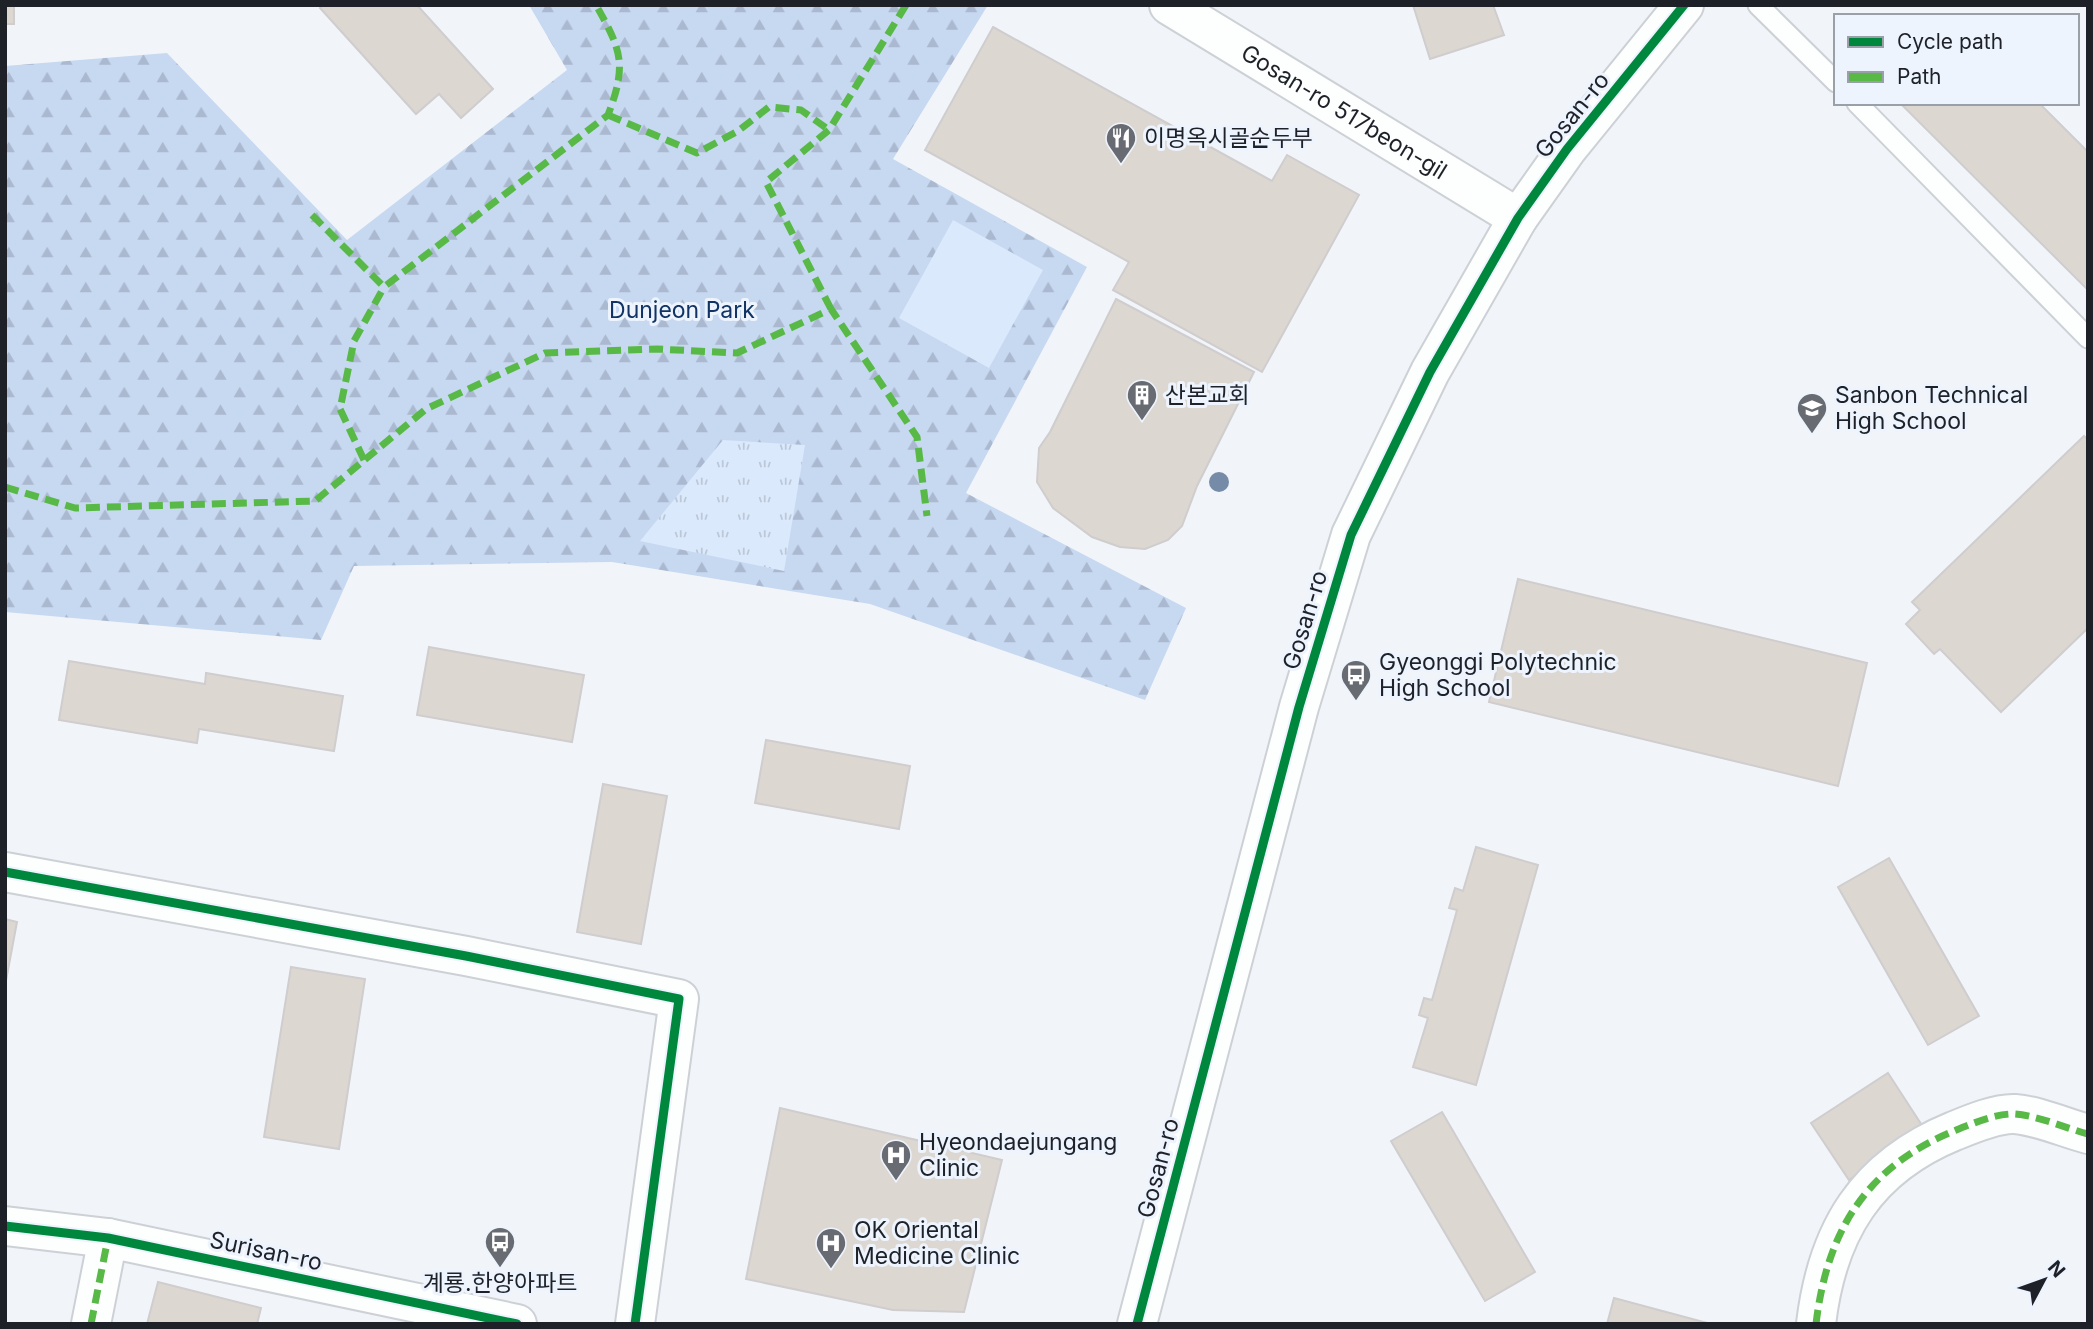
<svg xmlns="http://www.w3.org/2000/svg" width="2093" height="1329" font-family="Inter,'Noto Sans KR',sans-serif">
	<defs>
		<pattern id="forest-firs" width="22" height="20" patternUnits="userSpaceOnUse" patternTransform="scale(1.75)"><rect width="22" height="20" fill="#c7d8f1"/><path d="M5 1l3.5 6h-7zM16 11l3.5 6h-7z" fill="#aab9cf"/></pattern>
		<pattern id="park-tufts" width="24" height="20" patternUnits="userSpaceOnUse" patternTransform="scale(1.75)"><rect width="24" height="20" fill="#dbe9fc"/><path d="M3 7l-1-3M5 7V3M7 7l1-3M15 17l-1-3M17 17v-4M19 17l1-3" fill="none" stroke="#bcc8d8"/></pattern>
	</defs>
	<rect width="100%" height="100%" fill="#f1f5fa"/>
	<polygon fill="url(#forest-firs)" points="529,5 988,5 893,159 1087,267 966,493 1186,608 1145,700 870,604 612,562 354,566 321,640 5,612 5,66 167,53 347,240 567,70"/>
	<polygon fill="url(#park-tufts)" points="723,440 805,445 784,571 640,541"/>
	<polygon fill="#dbe9fc" points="953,220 1043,270 989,368 899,318"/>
	<g fill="#ddd7d2" stroke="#cfcdcd" stroke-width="2">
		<rect x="5" y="5" width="9" height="19"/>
		<polygon points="323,5 417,5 493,89 461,118 439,94 416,114 320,8"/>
		<polygon points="1413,5 1493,5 1504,35 1430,59"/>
		<polygon points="993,27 1272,181 1287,155 1359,195 1262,372 1113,290 1129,262 925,150"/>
		<polygon points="1900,103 2039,103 2088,152 2088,290"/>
		<polygon points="1116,299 1254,372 1197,486 1182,526 1168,540 1145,549 1120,547 1092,537 1053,508 1037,482 1039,448 1050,432"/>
		<polygon points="2084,436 2088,440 2088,628 2001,712 1940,649 1934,654 1906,624 1920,610 1912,602"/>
		<polygon points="1518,579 1867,663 1838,786 1489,702"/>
		<polygon points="429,647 584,675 572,742 417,715"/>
		<polygon points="69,661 205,684 206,673 343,696 334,751 199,729 197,743 59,720"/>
		<polygon points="766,740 910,766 899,829 755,803"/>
		<polygon points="603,784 667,796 641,944 577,932"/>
		<polygon points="1476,847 1538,865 1476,1085 1413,1067 1428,1018 1419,1015 1424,998 1432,1000 1457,910 1449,908 1455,888 1463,891"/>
		<polygon points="1889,858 1979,1016 1928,1045 1838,887"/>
		<polygon points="5,919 17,922 5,986"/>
		<polygon points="291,967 365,979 339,1149 264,1137"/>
		<polygon points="1888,1073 1925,1130 1849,1180 1811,1123"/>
		<polygon points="780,1108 1002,1160 964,1312 893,1310 746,1279"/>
		<polygon points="1442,1112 1535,1272 1485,1301 1391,1141"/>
		<polygon points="158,1282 261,1308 257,1324 147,1324"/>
		<polygon points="1614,1298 1711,1324 1607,1324"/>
	</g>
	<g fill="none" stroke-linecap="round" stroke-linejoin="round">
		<g stroke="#cdd1d6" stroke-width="23">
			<g id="lane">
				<polyline points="1758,5 1836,82"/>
				<polyline points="1857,103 2088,338"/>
			</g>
		</g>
		<g stroke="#cdd1d6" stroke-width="42">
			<g id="street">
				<path id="s1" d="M 1169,5 L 1518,218"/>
				<polyline points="5,872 466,956 679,999 635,1324"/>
				<polyline points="91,1324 108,1238"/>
				<path d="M 1816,1324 C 1827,1231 1866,1167 1954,1131 C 1971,1124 1997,1113 2015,1114 C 2039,1116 2065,1128 2088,1134"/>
			</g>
		</g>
		<g stroke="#cdd1d6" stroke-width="42">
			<g id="secondary">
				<polyline points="5,1226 108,1238 517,1324"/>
				<polyline points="1137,1324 1299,707 1351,535 1430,372 1518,218 1567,149 1684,5"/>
			</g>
		</g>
		<use href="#lane" stroke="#fdfefe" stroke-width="19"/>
		<use href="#street" stroke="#fdfefe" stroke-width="38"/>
		<use href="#secondary" stroke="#fdfefe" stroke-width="38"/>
		<g stroke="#58b947" stroke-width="7" stroke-dasharray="14 7" stroke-linecap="butt">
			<polyline points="608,115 697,153 738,131 769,107 801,110 829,130"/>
			<path d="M 312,215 L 384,287 L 608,115 C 627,65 622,51 596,5"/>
			<polyline points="831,309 766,182 829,130 906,5"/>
			<polyline points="364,460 340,409 354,341 384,287"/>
			<polyline points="5,487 75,508 315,501 426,409 545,353 657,349 737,353 831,309 917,437 927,516"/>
			<polyline points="91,1324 108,1238"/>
			<path d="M 1816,1324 C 1827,1231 1866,1167 1954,1131 C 1971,1124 1997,1113 2015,1114 C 2039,1116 2065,1128 2088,1134"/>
		</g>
		<g stroke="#edf4fe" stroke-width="13">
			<g id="cycleway">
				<polyline points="5,872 466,956 679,999 635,1324"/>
				<polyline points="5,1226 108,1238 517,1324"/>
				<polyline points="1137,1324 1299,707 1351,535 1430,372 1518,218 1567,149 1684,5"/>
			</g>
		</g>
		<use href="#cycleway" stroke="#00873e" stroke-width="9"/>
	</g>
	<circle fill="#768ba8" cx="1219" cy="482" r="10"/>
	<defs>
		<g id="restaurant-pin" transform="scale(1.575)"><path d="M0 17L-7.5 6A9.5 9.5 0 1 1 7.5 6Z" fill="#686c72" stroke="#edf4fe"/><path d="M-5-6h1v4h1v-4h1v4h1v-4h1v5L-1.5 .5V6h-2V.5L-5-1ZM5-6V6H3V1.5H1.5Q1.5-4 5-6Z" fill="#fff"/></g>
		<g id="building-pin" transform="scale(1.575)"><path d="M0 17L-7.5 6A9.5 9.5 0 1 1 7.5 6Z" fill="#686c72" stroke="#edf4fe"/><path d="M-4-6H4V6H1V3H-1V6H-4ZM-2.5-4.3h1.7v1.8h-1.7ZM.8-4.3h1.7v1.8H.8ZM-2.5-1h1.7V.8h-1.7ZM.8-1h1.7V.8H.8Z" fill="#fff"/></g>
		<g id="school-pin" transform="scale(1.575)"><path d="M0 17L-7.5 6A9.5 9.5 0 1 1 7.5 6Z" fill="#686c72" stroke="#edf4fe"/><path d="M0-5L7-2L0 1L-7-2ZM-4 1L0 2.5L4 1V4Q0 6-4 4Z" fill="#fff"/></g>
		<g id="bus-pin" transform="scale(1.575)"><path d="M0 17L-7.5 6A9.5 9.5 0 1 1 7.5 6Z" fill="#686c72" stroke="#edf4fe"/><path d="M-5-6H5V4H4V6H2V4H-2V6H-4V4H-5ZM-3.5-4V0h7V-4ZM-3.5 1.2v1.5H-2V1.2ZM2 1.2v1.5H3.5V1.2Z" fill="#fff"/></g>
		<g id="hospital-pin" transform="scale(1.575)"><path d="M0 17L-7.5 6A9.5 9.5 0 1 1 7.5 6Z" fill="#686c72" stroke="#edf4fe"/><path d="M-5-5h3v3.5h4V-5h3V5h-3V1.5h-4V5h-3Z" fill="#fff"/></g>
	</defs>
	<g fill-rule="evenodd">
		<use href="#restaurant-pin" x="1121" y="138"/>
		<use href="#building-pin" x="1142" y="395"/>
		<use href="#school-pin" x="1812" y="408"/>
		<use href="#bus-pin" x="1356" y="675"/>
		<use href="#hospital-pin" x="896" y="1155"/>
		<use href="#bus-pin" x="500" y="1242"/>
		<use href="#hospital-pin" x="831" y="1243"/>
	</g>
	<g text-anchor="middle" stroke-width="6" stroke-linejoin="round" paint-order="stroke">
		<g font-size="23" fill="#1e2228" stroke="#edf4fe">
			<text dy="8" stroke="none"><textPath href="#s1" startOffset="205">Gosan-ro 517beon-gil</textPath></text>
			<text transform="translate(1572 115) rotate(-51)" y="8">Gosan-ro</text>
			<text transform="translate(1305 620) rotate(-73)" y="8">Gosan-ro</text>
			<text transform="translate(1158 1168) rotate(-75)" y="8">Gosan-ro</text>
			<text transform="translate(266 1251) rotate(12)" y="8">Surisan-ro</text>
		</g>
		<g font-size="23" fill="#1e2228" stroke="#edf4fe" text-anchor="start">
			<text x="1144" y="146">이명옥시골순두부</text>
			<text x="1165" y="403">산본교회</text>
			<text x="1835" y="403">Sanbon Technical<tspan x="1835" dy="26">High School</tspan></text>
			<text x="1379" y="670">Gyeonggi Polytechnic<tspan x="1379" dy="26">High School</tspan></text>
			<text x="919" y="1150">Hyeondaejungang<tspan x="919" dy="26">Clinic</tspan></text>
			<text x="854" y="1238">OK Oriental<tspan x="854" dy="26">Medicine Clinic</tspan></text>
			<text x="500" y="1291" text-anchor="middle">계룡.한양아파트</text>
		</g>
		<g font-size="23" fill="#113465" stroke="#edf4fe">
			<text x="682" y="318">Dunjeon Park</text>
		</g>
	</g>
	<rect width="2093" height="1329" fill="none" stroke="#1e2228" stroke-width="14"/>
	<rect x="1834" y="14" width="245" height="91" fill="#edf4fe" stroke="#9aa0a8" stroke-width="2"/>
	<rect x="1848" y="37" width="35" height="10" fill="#00873e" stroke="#9aa0a8" stroke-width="2"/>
	<text x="1897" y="49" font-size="21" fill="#1e2228">Cycle path</text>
	<rect x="1848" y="72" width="35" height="10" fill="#58b947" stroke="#9aa0a8" stroke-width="2"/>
	<text x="1897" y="84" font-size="21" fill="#1e2228">Path</text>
	<g transform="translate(2044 1280) rotate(49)" stroke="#edf4fe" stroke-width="5" paint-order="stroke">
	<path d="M0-5L12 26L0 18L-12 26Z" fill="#1e2228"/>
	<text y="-10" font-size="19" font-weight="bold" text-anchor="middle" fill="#1e2228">N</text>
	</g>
</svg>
